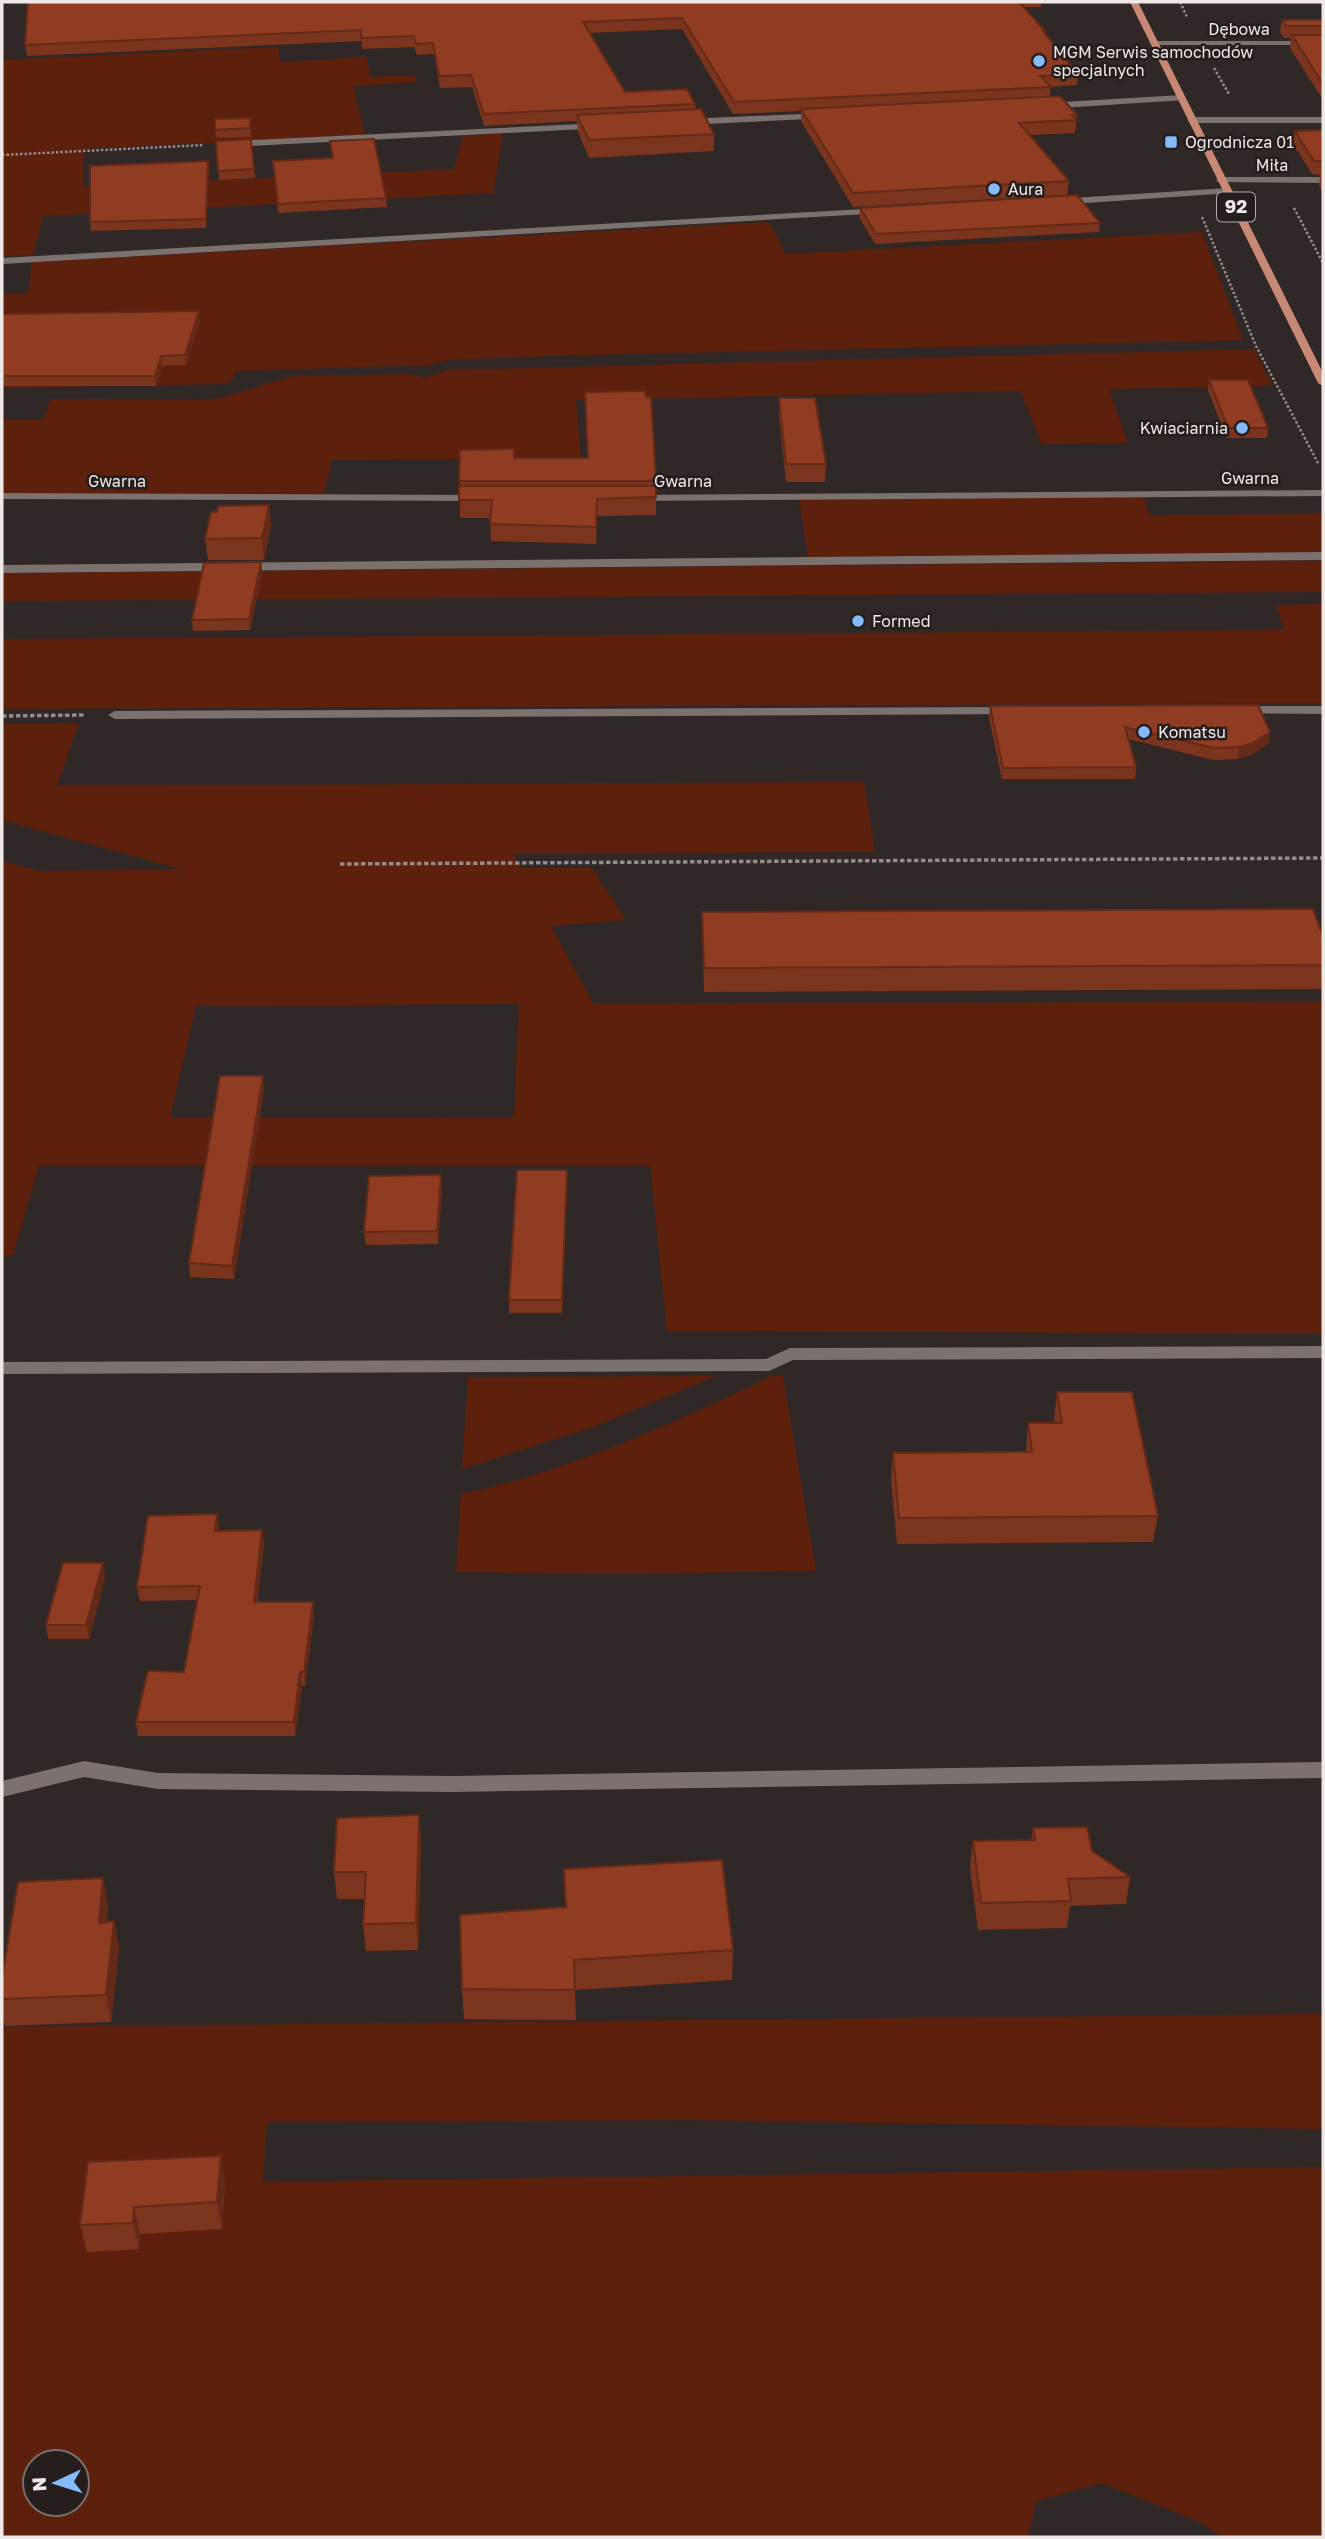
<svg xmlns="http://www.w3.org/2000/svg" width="1325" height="2539" font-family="'Golos Text',sans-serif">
	<rect width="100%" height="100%" fill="#302826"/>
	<g fill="#5d200d" fill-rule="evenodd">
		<polygon points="278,47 280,62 367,57 370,77 415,75 418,82 353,86 365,135 84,149 83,187 454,169 463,136 503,133 493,193 43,216 33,255 2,256 2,60"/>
		<polygon points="769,222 786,254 1202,232 1243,340 550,356 450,360 429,365 236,371 233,379 224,384 2,388 2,294 28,293 32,262"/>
		<polygon points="1254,349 1273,386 1109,389 1128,443 1042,444 1020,391 576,400 581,458 332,460 324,493 2,493 3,420 43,420 51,399 202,400 220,398 293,376 409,374 425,378 446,370"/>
		<polygon points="1143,497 1150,515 1323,514 1323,552 808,557 799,499"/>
		<polygon points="1323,561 1323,592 2,601 2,573"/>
		<polygon points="1323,604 1323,703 2,709 2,639 1284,630 1276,605"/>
		<path d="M 79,723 L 57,786 L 864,782 L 875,852 L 513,854 L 521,868 L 592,868 L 626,920 L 551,926 L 593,1003 L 1323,1002 L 1323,1334 L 667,1331 L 650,1165 L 39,1165 L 13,1255 L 2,1255 L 2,861 L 40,871 L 180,869 L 2,820 L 2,724 ZM 519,1004 L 514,1118 L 170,1117 L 196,1006 Z"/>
		<polygon points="716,1376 593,1427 462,1469 468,1377"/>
		<path d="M 771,1376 L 783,1376 L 816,1571 L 622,1574 L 456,1572 L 461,1494 C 569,1471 672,1424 771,1376 Z"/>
		<path d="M 1323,2014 L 1323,2129 L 692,2120 L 267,2122 L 263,2182 L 1323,2167 L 1323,2537 L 1222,2537 L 1200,2522 L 1102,2483 L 1036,2501 L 1028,2537 L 2,2537 L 2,2027 ZM 35,2462 L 77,2462 L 77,2504 L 35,2504 Z"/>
	</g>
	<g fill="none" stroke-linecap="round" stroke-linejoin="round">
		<g stroke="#938c8b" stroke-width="2.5" stroke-dasharray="2.5 2" stroke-linecap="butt">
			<polyline points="1180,2 1187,17"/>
			<polyline points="1214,68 1229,94"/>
			<polyline points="2,155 204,145"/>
			<polyline points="1294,208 1323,263"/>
			<polyline points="1202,217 1256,346 1319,465"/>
		</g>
		<g stroke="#938c8b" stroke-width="3.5" stroke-dasharray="4.5 2.5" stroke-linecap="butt">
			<polyline points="2,716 85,715"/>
			<polyline points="340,864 1323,858"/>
		</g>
		<g fill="#7b716e" fill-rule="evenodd">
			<polygon points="1182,95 1185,100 1045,109 1041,106 1045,103"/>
			<polygon points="825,113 828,114 828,118 685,125 681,122 685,119"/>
			<polygon points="1323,117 1323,123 1191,123 1187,120 1191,117"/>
			<polygon points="601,123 604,124 604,128 231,147 227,144 231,141"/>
			<polygon points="1228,188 1231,189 1231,193 1057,205 1052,202 1057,199"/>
			<polygon points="882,208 887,211 885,213 2,264 2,258"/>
			<polygon points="1323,552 1323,560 2,573 2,565"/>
			<polygon points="1238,706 1323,706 1323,714 1233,713 1233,707"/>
			<polygon points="1011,707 1018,711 1016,714 115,719 108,715 115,711"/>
			<polygon points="1323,1346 1323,1358 793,1360 769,1371 2,1374 2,1362 766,1359 790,1348"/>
			<polygon points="84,1761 158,1773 453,1776 1323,1762 1323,1778 453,1792 158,1789 84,1777 2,1797 2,1781"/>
		</g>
		<g fill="#7b716e" fill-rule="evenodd">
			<polygon points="1152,41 1323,41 1323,45 1155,45"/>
			<polygon points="1221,177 1323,177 1323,183 1218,182 1216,180"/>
			<polygon points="1323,490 1323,496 635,501 629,498 635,495"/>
			<polygon points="2,493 481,495 487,498 481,501 2,499"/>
		</g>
		<polygon fill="#c88876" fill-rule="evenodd" points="1130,2 1138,2 1323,373 1323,386 1318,383"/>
	</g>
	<g fill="#7b341e">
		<polygon points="28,2 1041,2 1041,7 1024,7 1045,31 1045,34 1078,74 1077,85 1050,87 1050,97 1077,115 1075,133 1029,135 1069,181 1067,195 853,207 801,121 801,111 733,114 682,29 589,33 625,92 695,104 695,109 714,134 714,151 589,158 578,132 577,121 484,126 472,87 440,88 434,54 417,55 414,47 362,49 362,41 27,56 25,45"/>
		<polygon points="1282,20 1323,20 1323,100 1290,48 1291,38 1284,38 1280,32"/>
		<polygon points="250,118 251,137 216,138 215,119"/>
		<polygon points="1323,130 1323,193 1319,186 1320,175 1312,174 1293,144 1295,131"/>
		<polygon points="251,139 255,178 219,180 216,141"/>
		<polygon points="330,141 386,198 387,207 278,213 273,161 332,158"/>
		<polygon points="209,170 206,228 91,231 90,222"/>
		<polygon points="860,208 1100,223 1099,232 875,244 859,217"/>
		<polygon points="2,314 200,321 186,365 162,366 156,386 2,386"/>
		<polygon points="1209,380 1268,428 1267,438 1227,438 1208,391"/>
		<polygon points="646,397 651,397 656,486 656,515 597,516 596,544 491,541 490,518 460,518 460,450 514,458 588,458"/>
		<polygon points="779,398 826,464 825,482 786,482 779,416"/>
		<polygon points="269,505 271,526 264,560 208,560 205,539 217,512"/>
		<polygon points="261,562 262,573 250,630 193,631 192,620"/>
		<polygon points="990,706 1270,732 1268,744 1251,755 1238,759 1213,760 1129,739 1136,767 1135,779 1002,779 989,718"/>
		<polygon points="702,912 1323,937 1323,989 704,992"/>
		<polygon points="264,1089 234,1279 190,1277 189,1263"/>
		<polygon points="567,1183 562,1313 509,1313 509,1300"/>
		<polygon points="442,1188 438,1244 366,1245 364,1232"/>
		<polygon points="1057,1392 1158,1516 1153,1542 897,1544 891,1480 893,1453 1026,1452 1028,1423 1055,1423 1054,1418"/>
		<polygon points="217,1514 219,1531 262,1530 264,1544 257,1602 313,1602 314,1616 305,1686 302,1686 295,1736 138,1736 136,1722 184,1672 198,1600 140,1601 137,1587"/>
		<polygon points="105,1577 89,1639 48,1639 46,1625"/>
		<polygon points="419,1815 421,1842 418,1950 366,1951 363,1924 364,1899 337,1899 334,1872"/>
		<polygon points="1033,1828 1092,1851 1130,1877 1126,1904 1070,1906 1067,1928 978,1930 970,1868 973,1841 1031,1840"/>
		<polygon points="564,1869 733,1950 732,1980 575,1990 576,2020 464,2019 462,1989 565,1907"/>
		<polygon points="108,1905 107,1922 114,1921 119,1948 111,2022 5,2026 2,2014 2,1978"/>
		<polygon points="88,2162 225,2183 222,2229 140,2234 139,2249 87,2252 80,2225"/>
	</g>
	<g fill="#642a18">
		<polygon points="208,161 209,170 206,228 206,219"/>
		<polygon points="199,311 200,321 186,365 185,355"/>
		<polygon points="161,356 162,366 156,386 155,376"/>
		<polygon points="269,505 271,526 264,560 262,538"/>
		<polygon points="261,562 262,573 250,630 249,619"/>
		<polygon points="1270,732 1268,744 1251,755 1238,759 1239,747"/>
		<polygon points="263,1076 264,1089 234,1279 232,1266"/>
		<polygon points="567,1170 567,1183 562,1313 562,1300"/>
		<polygon points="441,1175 442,1188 438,1244 437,1231"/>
		<polygon points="217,1514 219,1528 217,1545 215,1531"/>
		<polygon points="262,1530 264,1544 256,1616 254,1602"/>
		<polygon points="103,1563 105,1577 89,1639 86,1625"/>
		<polygon points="313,1602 314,1616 305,1686 304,1672"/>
		<polygon points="300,1672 302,1686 295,1736 294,1722"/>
		<polygon points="419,1815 421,1842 418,1950 416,1923"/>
		<polygon points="103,1878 108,1905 104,1950 99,1923"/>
		<polygon points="114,1921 119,1948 111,2022 106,1995"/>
		<polygon points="221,2156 225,2183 222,2229 217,2202"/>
		<polygon points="134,2207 140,2234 139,2249 133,2223"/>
	</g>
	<g fill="#8f3c23" stroke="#642a18" stroke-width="2">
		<polygon points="28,2 1019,2 1045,31 1043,31 1078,74 1040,76 1051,87 734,102 682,18 583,22 625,92 687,89 695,104 484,114 471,75 439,76 433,43 416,44 414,36 361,38 361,30 25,45"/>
		<polygon points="1282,20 1323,20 1323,26 1286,26"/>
		<polygon points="1292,35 1323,35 1323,84"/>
		<polygon points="1060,96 1077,115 1072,115 1076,120 1019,123 1069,181 853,193 801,109"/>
		<polygon points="701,109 714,134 589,140 577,115"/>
		<polygon points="250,118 250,128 215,130 215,119"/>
		<polygon points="1323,130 1323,161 1314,161 1295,131"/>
		<polygon points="251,139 254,169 218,171 216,141"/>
		<polygon points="374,139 386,198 278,204 273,161 333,158 330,141"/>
		<polygon points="208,161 206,219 90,222 90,166"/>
		<polygon points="1077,195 1100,223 876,234 860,208"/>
		<polygon points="199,311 185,355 161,356 155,376 2,376 2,314"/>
		<polygon points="1209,380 1248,380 1268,428 1228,428"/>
		<polygon points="645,391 646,397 651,397 656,481 459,481 460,450 514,449 514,458 588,458 585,392"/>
		<polygon points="779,398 815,398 826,464 786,464"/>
		<polygon points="459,486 656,486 656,497 597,499 596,527 490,524 492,500 459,500"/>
		<polygon points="269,505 262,538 205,539 211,512 217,512 218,506"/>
		<polygon points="261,562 249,619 192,620 204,563"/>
		<polygon points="1258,705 1270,732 1253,743 1239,747 1214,748 1125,727 1136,767 1003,768 990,706"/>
		<polygon points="1313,909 1323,937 1323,965 704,968 702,912"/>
		<polygon points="220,1076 263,1076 232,1266 189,1263"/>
		<polygon points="517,1170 567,1170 562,1300 509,1300"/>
		<polygon points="441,1175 437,1231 364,1232 369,1176"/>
		<polygon points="1057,1392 1132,1392 1158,1516 899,1518 893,1453 1032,1452 1028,1423 1062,1423"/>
		<polygon points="217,1514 215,1531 262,1530 254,1602 313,1602 304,1672 300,1672 294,1722 136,1722 148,1671 184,1672 200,1586 137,1587 148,1516"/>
		<polygon points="63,1563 103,1563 86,1625 46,1625"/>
		<polygon points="419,1815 416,1923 363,1924 366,1872 334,1872 337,1818"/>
		<polygon points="1087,1827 1092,1851 1130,1877 1068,1879 1071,1901 981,1903 973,1841 1035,1840 1033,1828"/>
		<polygon points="722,1860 733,1950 574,1960 575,1990 462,1989 460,1915 566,1907 564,1869"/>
		<polygon points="103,1878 99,1923 114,1921 106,1995 2,1999 2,1978 18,1882"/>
		<polygon points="221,2156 217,2202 134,2207 133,2223 80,2225 88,2162"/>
	</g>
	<g fill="#86bbfb" stroke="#261e1c" stroke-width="2.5">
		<circle cx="1039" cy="61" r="7"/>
		<rect x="1164" y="135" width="14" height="14" rx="3.5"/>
		<circle cx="994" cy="189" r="7"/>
		<circle cx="1242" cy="428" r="7"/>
		<circle cx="858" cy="621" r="7"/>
		<circle cx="1144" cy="732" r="7"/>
	</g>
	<g text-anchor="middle" stroke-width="5" stroke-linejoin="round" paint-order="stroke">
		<g font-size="16" fill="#eee8e7" stroke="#261e1c">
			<text x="1239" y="35">Dębowa</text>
			<text x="1272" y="171">Miła</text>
			<text x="1250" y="484">Gwarna</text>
			<text x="117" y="487">Gwarna</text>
			<text x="683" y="487">Gwarna</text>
		</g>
		<g font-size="16" fill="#eee8e7" stroke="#261e1c" text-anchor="start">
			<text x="1053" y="58">MGM Serwis samochodów<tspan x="1053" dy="18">specjalnych</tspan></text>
			<text x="1185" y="148">Ogrodnicza 01</text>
			<text x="1008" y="195">Aura</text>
			<text x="1228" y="434" text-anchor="end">Kwiaciarnia</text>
			<text x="872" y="627">Formed</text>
			<text x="1158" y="738">Komatsu</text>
		</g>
		<rect fill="#261e1c" stroke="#b2abaa" stroke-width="2" x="1217" y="192.5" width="38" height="29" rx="5"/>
		<g font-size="18" font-weight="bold" fill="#eee8e7">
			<text x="1236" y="213">92</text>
		</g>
	</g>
	<rect width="1325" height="2539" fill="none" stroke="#eee8e7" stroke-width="7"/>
	<g transform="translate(56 2483) rotate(266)"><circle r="33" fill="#261e1c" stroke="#766f6d" stroke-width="2"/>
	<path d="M0-5L12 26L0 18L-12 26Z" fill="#86bbfb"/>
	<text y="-10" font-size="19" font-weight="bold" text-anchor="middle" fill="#eee8e7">N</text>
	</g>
</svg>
